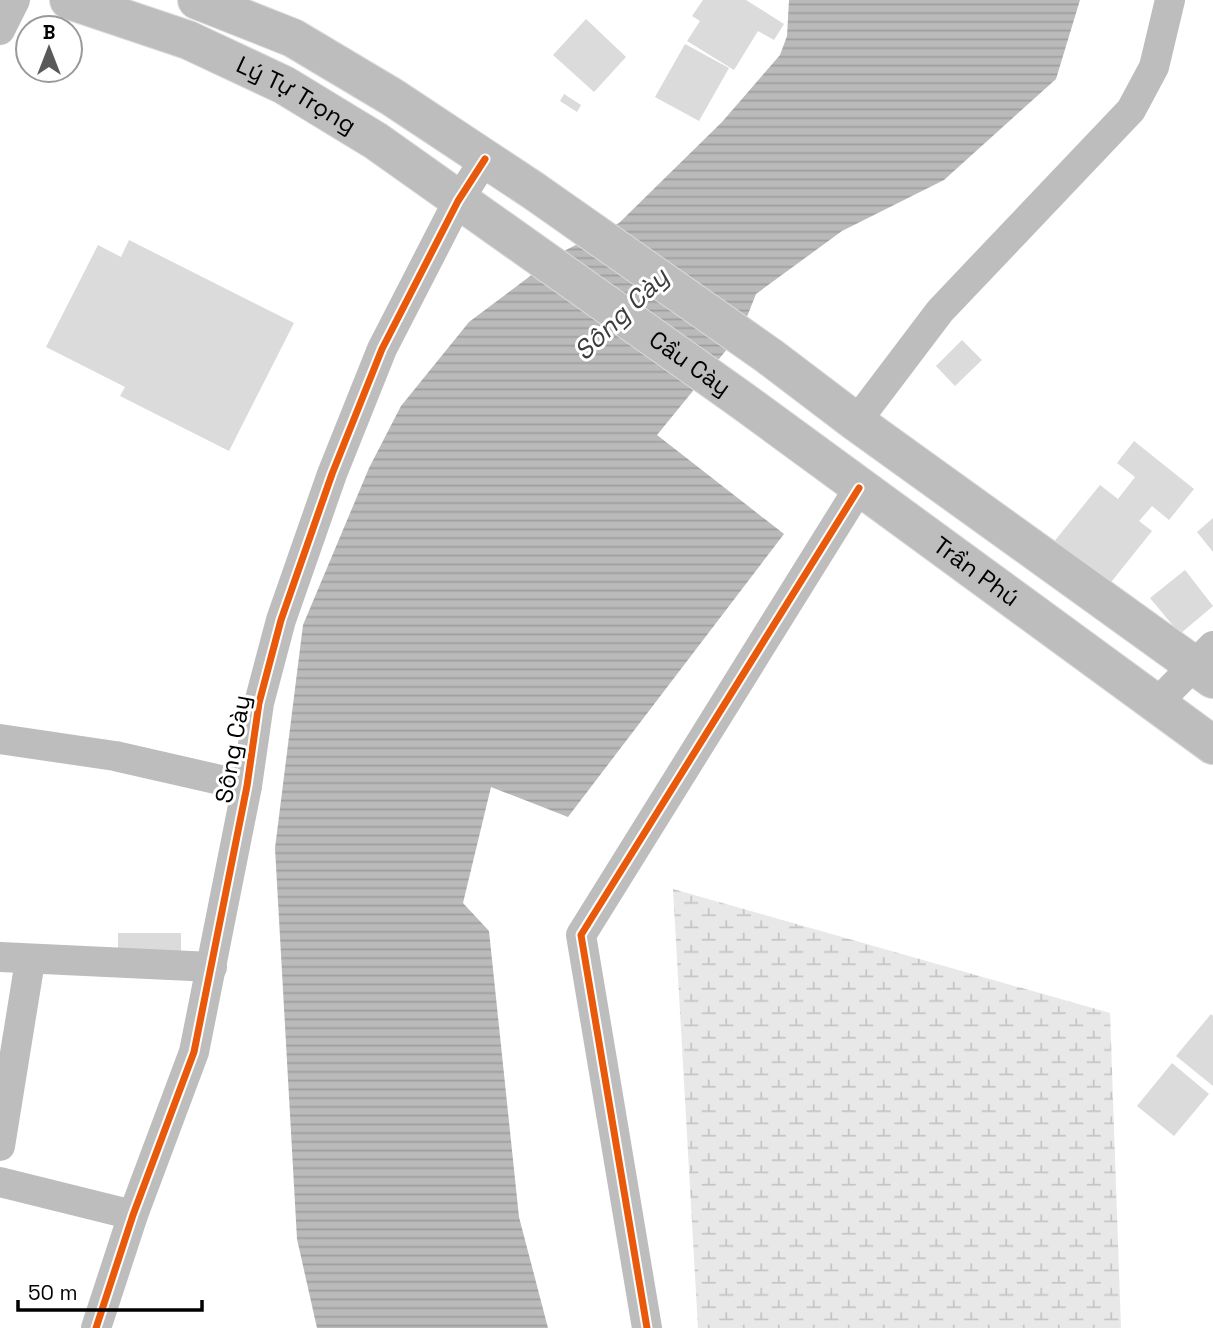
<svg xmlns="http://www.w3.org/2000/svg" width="1213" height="1328" font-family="'Space Grotesk',sans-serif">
	<defs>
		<pattern id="wetland-marsh" width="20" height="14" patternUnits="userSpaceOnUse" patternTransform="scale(1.75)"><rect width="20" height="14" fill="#e8e8e8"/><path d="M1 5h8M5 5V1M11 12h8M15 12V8" fill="none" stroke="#c5c5c5"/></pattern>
		<pattern id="water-rules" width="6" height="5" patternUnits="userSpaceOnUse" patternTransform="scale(1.75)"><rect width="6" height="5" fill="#bababa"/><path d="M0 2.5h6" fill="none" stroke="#9e9e9e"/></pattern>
	</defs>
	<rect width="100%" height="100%" fill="#fff"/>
	<polygon fill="url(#wetland-marsh)" points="673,889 1110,1013 1121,1328 698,1328"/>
	<polygon fill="url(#water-rules)" points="789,0 1080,0 1056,79 944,180 842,231 756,294 741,332 657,435 784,534 568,817 491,787 463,903 489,931 519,1217 548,1328 317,1328 297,1239 275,848 303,625 369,468 401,406 469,322 562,252 619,223 722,122 780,55 787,36"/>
	<g fill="#dbdbdb">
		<polygon points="703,0 746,0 784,24 774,40 758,31 734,70 687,41 700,21 692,16"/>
		<polygon points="586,19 626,57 594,92 553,55"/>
		<polygon points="685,44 729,68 699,121 655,97"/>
		<polygon points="564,94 581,105 577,112 560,101"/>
		<polygon points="129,240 294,323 229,451 120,396 125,387 46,347 98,245 121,257"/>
		<polygon points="962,340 982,360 955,386 936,366"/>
		<polygon points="1134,441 1194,489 1169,520 1152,506 1139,521 1152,531 1108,586 1053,543 1100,485 1118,499 1135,477 1117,463"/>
		<polygon points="1213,518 1213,552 1197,532"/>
		<polygon points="1185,570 1213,606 1180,634 1150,598"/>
		<polygon points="118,933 181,933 181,961 118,962"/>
		<polygon points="1211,1014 1213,1016 1213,1086 1176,1056"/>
		<polygon points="1172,1063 1209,1094 1174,1136 1137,1106"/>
	</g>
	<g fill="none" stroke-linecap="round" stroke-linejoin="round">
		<g stroke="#dbdbdb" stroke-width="40">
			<g id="major">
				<path id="s1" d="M 69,0 L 188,40 L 284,85 L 376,141 L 740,399 L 1213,745"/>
				<polyline points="197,0 293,38 392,97 534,191 769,356 856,422 1213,679"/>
			</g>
		</g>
		<g stroke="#bdbdbd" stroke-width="30">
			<polyline points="0,30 15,0"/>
			<polyline points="856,422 940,311 1131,110 1154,67 1170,0"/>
			<polyline points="1156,704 1213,646"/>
			<polyline points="0,739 115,756 247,786"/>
			<polyline points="0,957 212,967"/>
			<polyline points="0,1146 30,961"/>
			<polyline points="0,1182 133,1215"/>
			<polyline points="96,1328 133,1215 194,1052 247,786 259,703 281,620 332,474 382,349 458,201 485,159"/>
			<polyline points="647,1328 581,935 859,488"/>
		</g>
		<use href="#major" stroke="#bdbdbd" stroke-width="38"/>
		<g stroke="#fff" stroke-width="11">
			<g id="cycleway">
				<polyline points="96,1328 133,1215 194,1052 247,786 259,703 281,620 332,474 382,349 458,201 485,159"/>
				<polyline points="647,1328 581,935 859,488"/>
			</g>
		</g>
		<use href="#cycleway" stroke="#e8590c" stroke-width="7"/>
	</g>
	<g text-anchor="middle" stroke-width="6" stroke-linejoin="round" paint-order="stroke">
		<g font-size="24" fill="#000" stroke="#fff">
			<text dy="8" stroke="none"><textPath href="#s1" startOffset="247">Lý Tự Trọng</textPath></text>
			<text dy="8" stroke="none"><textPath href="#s1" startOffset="724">Cầu Cày</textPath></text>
			<text dy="8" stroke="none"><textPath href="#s1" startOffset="1078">Trần Phú</textPath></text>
			<text transform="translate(233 749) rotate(-80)" y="8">Sông Cày</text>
		</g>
		<g font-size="26" font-style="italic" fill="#3d3d3d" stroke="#fff">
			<text transform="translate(621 314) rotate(-44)" y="9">Sông Cày</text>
		</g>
	</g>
	<g transform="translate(49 49)"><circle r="33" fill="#ffffff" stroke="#999999" stroke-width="2"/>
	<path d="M0-5L12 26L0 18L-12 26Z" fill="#595959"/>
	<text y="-10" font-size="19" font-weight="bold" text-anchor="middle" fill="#000000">B</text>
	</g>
	<path d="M18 1300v10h184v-10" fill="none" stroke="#000000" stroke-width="3.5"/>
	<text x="28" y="1300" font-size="21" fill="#000000" stroke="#ffffff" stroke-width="5" paint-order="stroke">50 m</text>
</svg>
